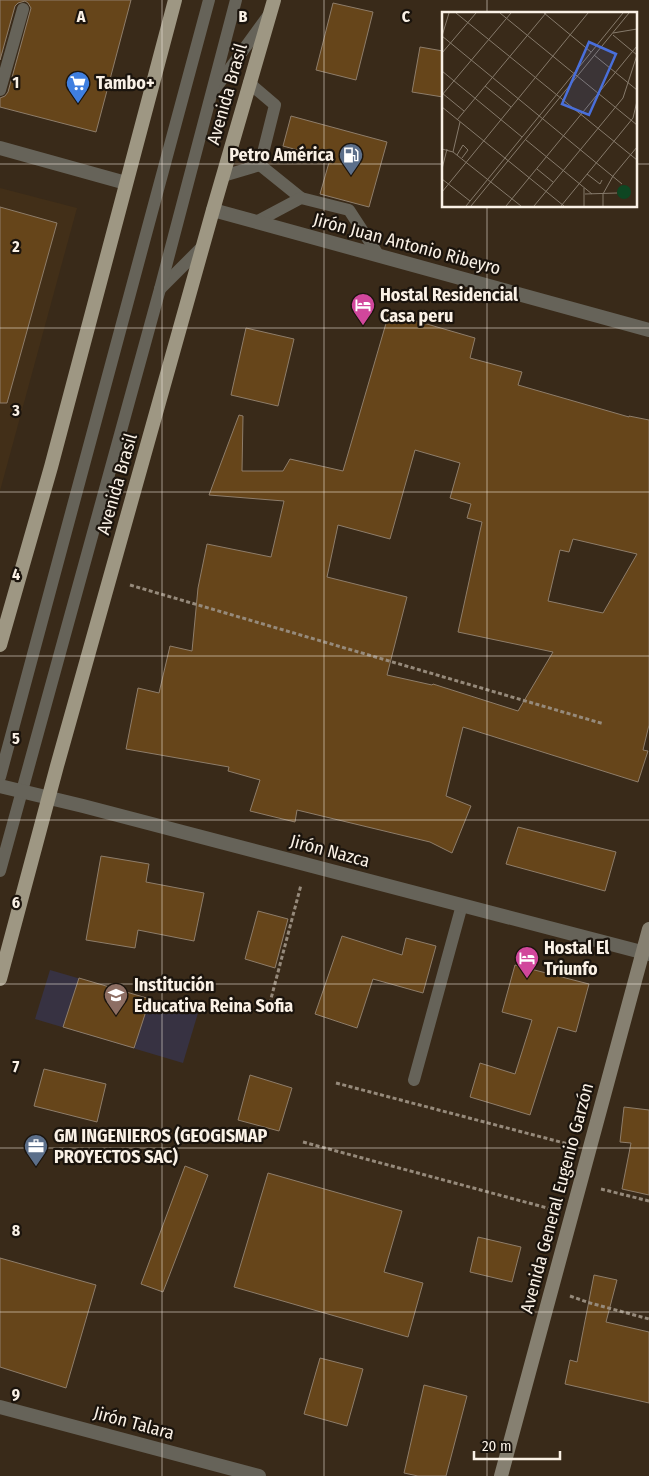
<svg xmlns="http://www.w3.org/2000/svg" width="649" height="1476" font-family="'Fira Sans Condensed',sans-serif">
	<rect width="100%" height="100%" fill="#392a19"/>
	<polygon fill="#422f18" points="0,188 77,208 0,491"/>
	<polygon fill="#373242" points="50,970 198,1013 183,1063 35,1019"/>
	<g fill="#66451a" stroke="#8e7d6a" fill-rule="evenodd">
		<polygon points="0,0 131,0 96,132 0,107 0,98 5,96 8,92 31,8 28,3 25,1 18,3 15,6 0,60"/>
		<polygon points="333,3 373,12 356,80 316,70"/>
		<polygon points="420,47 443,51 443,97 412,92"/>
		<polygon points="291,116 387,142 369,207 320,194 330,159 283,146"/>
		<polygon points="0,207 57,223 7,403 0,403"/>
		<path d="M 389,313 L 475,338 L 470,358 L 522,372 L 518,385 L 629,417 L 629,416 L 649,420 L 649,725 L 643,750 L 648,751 L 638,782 L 463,727 L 446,796 L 471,806 L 452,853 L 430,842 L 297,810 L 295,822 L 250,811 L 260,780 L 228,771 L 229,767 L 126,749 L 138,688 L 159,693 L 170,646 L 192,651 L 198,588 L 207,544 L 271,557 L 284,501 L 209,495 L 239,415 L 243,416 L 242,471 L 283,471 L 290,459 L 343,471 ZM 415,450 L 460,463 L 450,498 L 471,504 L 467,518 L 482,522 L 458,632 L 553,652 L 518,711 L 433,684 L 432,685 L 387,675 L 407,597 L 327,577 L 338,525 L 390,539 ZM 573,539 L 637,554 L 603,613 L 548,601 L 560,550 L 569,552 Z"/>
		<polygon points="246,328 294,339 278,406 231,395"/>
		<polygon points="518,827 616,852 605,891 506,864"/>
		<polygon points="101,856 149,864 146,882 204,893 194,941 138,930 135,948 86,940"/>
		<polygon points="258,911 288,919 275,968 245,959"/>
		<polygon points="342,936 402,955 406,938 436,946 423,993 373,979 357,1028 315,1014"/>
		<polygon points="515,965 589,984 576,1032 558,1027 530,1115 470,1097 480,1063 515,1074 532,1020 502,1012"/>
		<polygon points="79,978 150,999 134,1048 63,1027"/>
		<polygon points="44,1069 106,1084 97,1122 34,1106"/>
		<polygon points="250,1075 292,1088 279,1131 238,1120"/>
		<polygon points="624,1107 649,1110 649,1195 622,1189 631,1143 620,1142"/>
		<polygon points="185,1166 208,1175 163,1292 141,1284"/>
		<polygon points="268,1173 402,1211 384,1272 423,1283 408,1337 234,1287"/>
		<polygon points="478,1237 521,1247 512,1282 470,1272"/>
		<polygon points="0,1258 96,1285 66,1388 0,1367"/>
		<polygon points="594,1275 617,1280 606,1322 649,1332 649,1403 565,1384 570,1360 577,1362"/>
		<polygon points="320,1358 363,1369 347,1426 304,1414"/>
		<polygon points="424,1385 467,1396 446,1476 418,1476 404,1473"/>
	</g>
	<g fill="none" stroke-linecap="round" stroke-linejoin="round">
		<g stroke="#968a7b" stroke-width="3" stroke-dasharray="4 2.5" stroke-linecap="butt">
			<polyline points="130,585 604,724"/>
			<polyline points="268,1010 301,885"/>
			<polyline points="336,1083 568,1144"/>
			<polyline points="303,1142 551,1209"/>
			<polyline points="601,1189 649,1201"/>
			<polyline points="570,1296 590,1303 649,1319"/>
		</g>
		<g stroke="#666359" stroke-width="12">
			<polyline points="215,89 268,16"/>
			<polyline points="0,90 23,9"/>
			<polyline points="260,165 301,198"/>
			<polyline points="223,176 260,165 275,105 249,83"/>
			<polyline points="256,222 301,198 349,210 379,256"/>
			<polyline points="160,289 203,246"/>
			<polyline points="0,777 209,0"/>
			<polyline points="0,871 160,289 236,0"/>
			<polyline points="414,1080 462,905"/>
		</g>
		<g stroke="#666359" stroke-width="14">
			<polyline points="0,148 126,183"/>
			<polyline points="213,210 649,330"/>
			<polyline points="0,786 83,806 649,954"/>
			<polyline points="0,1407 259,1476"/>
		</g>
		<polyline stroke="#868071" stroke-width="14" points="501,1476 649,929"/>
		<g stroke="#9e9783" stroke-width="14">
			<polyline points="0,645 51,467 175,0"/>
			<polyline points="0,979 57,766 213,210 274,0"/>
		</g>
	</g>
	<path fill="none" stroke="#faf1e6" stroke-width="1" stroke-opacity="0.55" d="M 162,0 L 162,1476M 324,0 L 324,1476M 487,0 L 487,14M 0,164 L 443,164M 635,164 L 649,164M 487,206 L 487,1476M 0,328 L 649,328M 0,492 L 649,492M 0,656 L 649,656M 0,820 L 649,820M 0,984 L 649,984M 0,1148 L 649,1148M 0,1312 L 649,1312"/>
	<defs>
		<g id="supermarket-pin" transform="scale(1.25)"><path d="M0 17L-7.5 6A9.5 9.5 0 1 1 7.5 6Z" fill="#3f7fe0" stroke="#1b140d"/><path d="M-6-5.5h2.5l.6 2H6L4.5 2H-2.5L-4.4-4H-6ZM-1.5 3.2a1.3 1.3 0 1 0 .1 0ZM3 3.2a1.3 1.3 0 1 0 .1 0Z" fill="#fff"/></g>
		<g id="fuel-pin" transform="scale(1.25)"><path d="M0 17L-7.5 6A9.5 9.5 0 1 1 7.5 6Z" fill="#5c6f8a" stroke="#1b140d"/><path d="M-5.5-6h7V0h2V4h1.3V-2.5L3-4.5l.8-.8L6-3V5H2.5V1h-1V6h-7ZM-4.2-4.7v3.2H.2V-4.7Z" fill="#fff"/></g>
		<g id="hotel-pin" transform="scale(1.25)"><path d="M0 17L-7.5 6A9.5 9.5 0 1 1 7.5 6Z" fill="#d1479c" stroke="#1b140d"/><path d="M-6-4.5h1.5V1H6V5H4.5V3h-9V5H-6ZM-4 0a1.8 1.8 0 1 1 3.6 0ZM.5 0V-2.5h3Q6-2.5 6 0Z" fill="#fff"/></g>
		<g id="school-pin" transform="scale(1.25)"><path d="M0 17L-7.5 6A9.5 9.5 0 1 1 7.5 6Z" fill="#8d6e63" stroke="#1b140d"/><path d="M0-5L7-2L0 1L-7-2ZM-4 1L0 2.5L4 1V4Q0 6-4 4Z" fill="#fff"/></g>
		<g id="office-pin" transform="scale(1.25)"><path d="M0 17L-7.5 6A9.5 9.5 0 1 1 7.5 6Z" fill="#5c6f8a" stroke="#1b140d"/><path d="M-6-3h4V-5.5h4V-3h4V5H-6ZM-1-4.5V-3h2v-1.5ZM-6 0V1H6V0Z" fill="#fff"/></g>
	</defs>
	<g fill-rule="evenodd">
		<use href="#supermarket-pin" x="78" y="83"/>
		<use href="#fuel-pin" x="351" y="155"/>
		<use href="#hotel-pin" x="363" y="305"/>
		<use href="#hotel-pin" x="527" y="958"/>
		<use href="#school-pin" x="116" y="995"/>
		<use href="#office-pin" x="36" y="1146"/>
	</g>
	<g text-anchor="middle" stroke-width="4.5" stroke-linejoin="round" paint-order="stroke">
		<g font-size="18" font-weight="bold" fill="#faf1e6" stroke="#1b140d" text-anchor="start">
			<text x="96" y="89">Tambo+</text>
			<text x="334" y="161" text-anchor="end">Petro América</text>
			<text x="380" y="301">Hostal Residencial<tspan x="380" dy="21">Casa peru</tspan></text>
			<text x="544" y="954">Hostal El<tspan x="544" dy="21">Triunfo</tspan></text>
			<text x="134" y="991">Institución<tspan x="134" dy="21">Educativa Reina Sofia</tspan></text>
			<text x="54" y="1142">GM INGENIEROS (GEOGISMAP<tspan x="54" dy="21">PROYECTOS SAC)</tspan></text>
		</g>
		<g font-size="18" fill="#faf1e6" stroke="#1b140d">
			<text transform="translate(227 94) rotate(-74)" y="6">Avenida Brasil</text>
			<text transform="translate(407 244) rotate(15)" y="6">Jirón Juan Antonio Ribeyro</text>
			<text transform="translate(117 484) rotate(-74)" y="6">Avenida Brasil</text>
			<text transform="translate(330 851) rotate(15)" y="6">Jirón Nazca</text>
			<text transform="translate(557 1198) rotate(-75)" y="6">Avenida General Eugenio Garzón</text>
			<text transform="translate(134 1423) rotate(15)" y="6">Jirón Talara</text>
		</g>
	</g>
	<g transform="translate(442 12)">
		<rect width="195" height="195" fill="#392a19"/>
		<path d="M175 180a7 7 0 1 1 14 0a7 7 0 1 1-14 0Z" fill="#0e4622"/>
		<path fill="none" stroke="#867a6b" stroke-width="1" d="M 14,1 L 195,148M 58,1 L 195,113M 102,1 L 149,40M 171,21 L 195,17M 171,23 L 195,43M 0,24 L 180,172M 0,24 L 7,1M 0,41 L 34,1M 152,43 L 195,78M 0,59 L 80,125M 43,74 L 69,95M 0,81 L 22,99M 0,83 L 69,1M 0,95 L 122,194M 15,108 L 104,1M 84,128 L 150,182M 0,137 L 11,140 L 79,194M 11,140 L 18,110M 15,143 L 21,133 L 26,138 L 20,146M 0,157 L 5,137M 95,157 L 111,170M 145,162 L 158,172 L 160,168M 0,167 L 28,189M 142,176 L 142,194M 0,180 L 146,1M 143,182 L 175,181M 24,194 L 181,1M 29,194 L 187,1M 64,194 L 195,34M 92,194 L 181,86 L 195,43M 119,194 L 191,106 L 195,89M 161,194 L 161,182 L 171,164 L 195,135"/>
		<path fill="#496fdb" fill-opacity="0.15" stroke="#496fdb" stroke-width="2.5" d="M 147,30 L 174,42 L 147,103 L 120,92 Z"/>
		<rect width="195" height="195" fill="none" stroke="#faf1e6" stroke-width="2.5"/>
	</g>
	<g font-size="16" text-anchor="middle" font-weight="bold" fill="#faf1e6" stroke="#1b140d" stroke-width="4.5" stroke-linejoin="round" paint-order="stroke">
		<text x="81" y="22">A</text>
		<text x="243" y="22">B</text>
		<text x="406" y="22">C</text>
		<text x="16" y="88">1</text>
		<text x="16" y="252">2</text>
		<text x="16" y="416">3</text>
		<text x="16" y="580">4</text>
		<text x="16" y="744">5</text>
		<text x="16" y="908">6</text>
		<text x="16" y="1072">7</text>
		<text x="16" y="1236">8</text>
		<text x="16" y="1400">9</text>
	</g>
	<path d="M474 1451v8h86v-8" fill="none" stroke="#faf1e6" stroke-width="2.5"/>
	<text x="482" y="1451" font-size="15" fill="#faf1e6" stroke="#1b140d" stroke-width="4" paint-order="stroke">20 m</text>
</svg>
